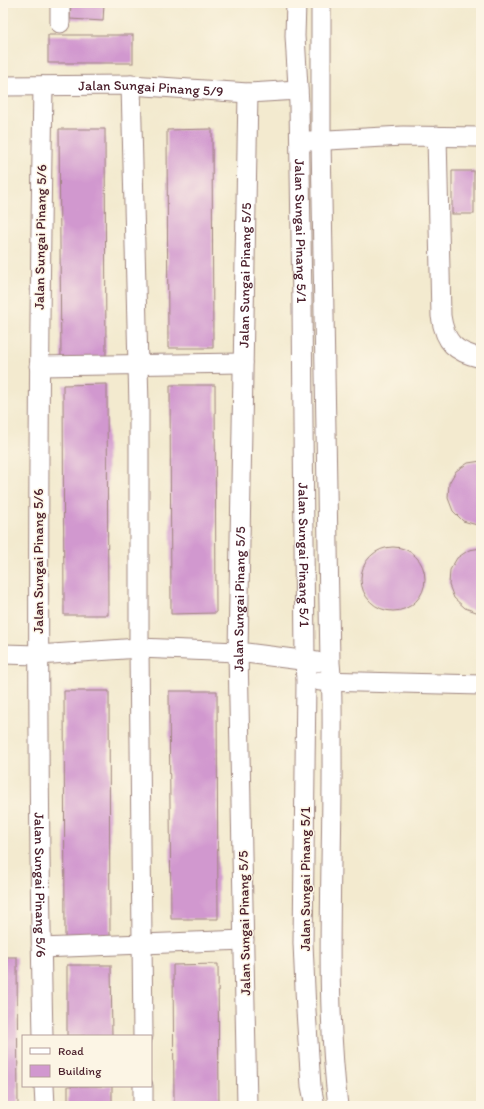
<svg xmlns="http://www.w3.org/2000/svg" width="484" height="1109" font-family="Itim,sans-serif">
	<rect width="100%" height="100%" fill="#fcf5e5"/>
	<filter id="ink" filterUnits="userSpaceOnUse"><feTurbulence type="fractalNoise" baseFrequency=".025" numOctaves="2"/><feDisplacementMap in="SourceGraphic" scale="8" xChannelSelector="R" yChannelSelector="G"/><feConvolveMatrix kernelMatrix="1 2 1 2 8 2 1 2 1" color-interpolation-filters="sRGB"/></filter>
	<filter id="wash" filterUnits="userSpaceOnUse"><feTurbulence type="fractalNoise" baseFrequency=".012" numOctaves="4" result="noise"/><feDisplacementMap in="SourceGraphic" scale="16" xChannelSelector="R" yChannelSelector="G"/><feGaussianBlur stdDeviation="0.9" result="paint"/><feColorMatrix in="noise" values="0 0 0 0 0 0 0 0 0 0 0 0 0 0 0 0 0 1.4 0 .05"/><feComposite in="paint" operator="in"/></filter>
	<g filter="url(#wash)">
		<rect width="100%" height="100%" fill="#f3eacf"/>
		<g id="blocks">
			<g fill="#d198cf">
				<polygon points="71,3 104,3 103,21 70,19"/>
				<rect x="48" y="35" width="85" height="28"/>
				<polygon points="59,129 105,129 106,360 61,360"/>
				<polygon points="212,129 213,348 168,348 167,130"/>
				<rect x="452" y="171" width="22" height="43"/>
				<polygon points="107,384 108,615 64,615 63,385"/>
				<polygon points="170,385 215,385 216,613 171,614"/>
				<polygon points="481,461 481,524 477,525 463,521 453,511 448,498 449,483 456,471 468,463"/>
				<circle cx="393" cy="579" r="32"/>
				<polygon points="481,548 481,612 479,613 465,608 454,598 449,585 450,570 457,558 469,550"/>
				<polygon points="64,691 109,691 110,938 65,938"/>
				<polygon points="169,691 217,691 218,919 171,919"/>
				<polygon points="3,957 17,957 18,1106 3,1106"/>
				<polygon points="218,964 219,1106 174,1106 173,965"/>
				<polygon points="67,965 111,965 112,1036 67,1036"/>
				<rect x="68" y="1086" width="44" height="20"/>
			</g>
		</g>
	</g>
	<g filter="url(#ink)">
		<use href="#blocks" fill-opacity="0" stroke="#9e847d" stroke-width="1"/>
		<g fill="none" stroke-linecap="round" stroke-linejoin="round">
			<g stroke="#9e847d" stroke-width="21">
				<g id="minor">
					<path id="s1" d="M 296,3 L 295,36 L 299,104 L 302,303 L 305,661 L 306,681 L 303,943 L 306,1011 L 311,1086 L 315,1106"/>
					<path d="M 321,3 L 321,140 L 330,663 C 333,692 332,722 332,751 C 333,869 324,989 338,1106"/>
					<polyline points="60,23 60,3"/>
					<polyline points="131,85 139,406 139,648 143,1036"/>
					<path id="s2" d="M 3,86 L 131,85 L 248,93 L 298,90"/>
					<path id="s3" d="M 43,86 C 38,402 36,719 43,1036"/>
					<path d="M 437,136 L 441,316 C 445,343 455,352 481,358"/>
					<polyline points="309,141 403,136 481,137"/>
					<polyline points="39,366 243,363"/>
					<polyline points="3,654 38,655 139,648 238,652 317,662"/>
					<polyline points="320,681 481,685"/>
					<polyline points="41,948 244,940"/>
					<polyline points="44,1086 45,1106"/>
					<polyline points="143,1086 143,1106"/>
					<path id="s4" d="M 247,1106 L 238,652 L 248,93"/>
				</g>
			</g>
			<use href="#minor" stroke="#fff" stroke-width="19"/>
		</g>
	</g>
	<g text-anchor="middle" stroke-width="3" stroke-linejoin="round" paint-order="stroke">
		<g font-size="14" fill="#4a1f2b" stroke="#fcf5e5">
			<text dy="5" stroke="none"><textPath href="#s2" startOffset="148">Jalan Sungai Pinang 5/9</textPath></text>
			<text dy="5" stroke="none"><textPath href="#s1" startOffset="228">Jalan Sungai Pinang 5/1</textPath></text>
			<text transform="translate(40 237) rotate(-89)" y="5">Jalan Sungai Pinang 5/6</text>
			<text dy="5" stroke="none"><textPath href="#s4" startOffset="831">Jalan Sungai Pinang 5/5</textPath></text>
			<text dy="5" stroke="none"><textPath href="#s1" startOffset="552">Jalan Sungai Pinang 5/1</textPath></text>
			<text transform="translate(38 561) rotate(-90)" y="5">Jalan Sungai Pinang 5/6</text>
			<text dy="5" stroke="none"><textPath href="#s4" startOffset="507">Jalan Sungai Pinang 5/5</textPath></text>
			<text transform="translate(305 879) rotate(-90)" y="5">Jalan Sungai Pinang 5/1</text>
			<text dy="5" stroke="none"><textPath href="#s3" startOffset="799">Jalan Sungai Pinang 5/6</textPath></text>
			<text transform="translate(244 923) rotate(-91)" y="5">Jalan Sungai Pinang 5/5</text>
		</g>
	</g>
	<rect width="484" height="1109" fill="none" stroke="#fcf5e5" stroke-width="16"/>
	<rect x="22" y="1035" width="130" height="52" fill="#fcf5e5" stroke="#b59f9b"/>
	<rect x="30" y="1048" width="20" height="6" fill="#ffffff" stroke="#b59f9b"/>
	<text x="58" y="1055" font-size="12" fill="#4a1f2b">Road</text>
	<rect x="30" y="1065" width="20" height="12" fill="#d198cf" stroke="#b59f9b"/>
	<text x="58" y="1075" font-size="12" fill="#4a1f2b">Building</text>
</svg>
